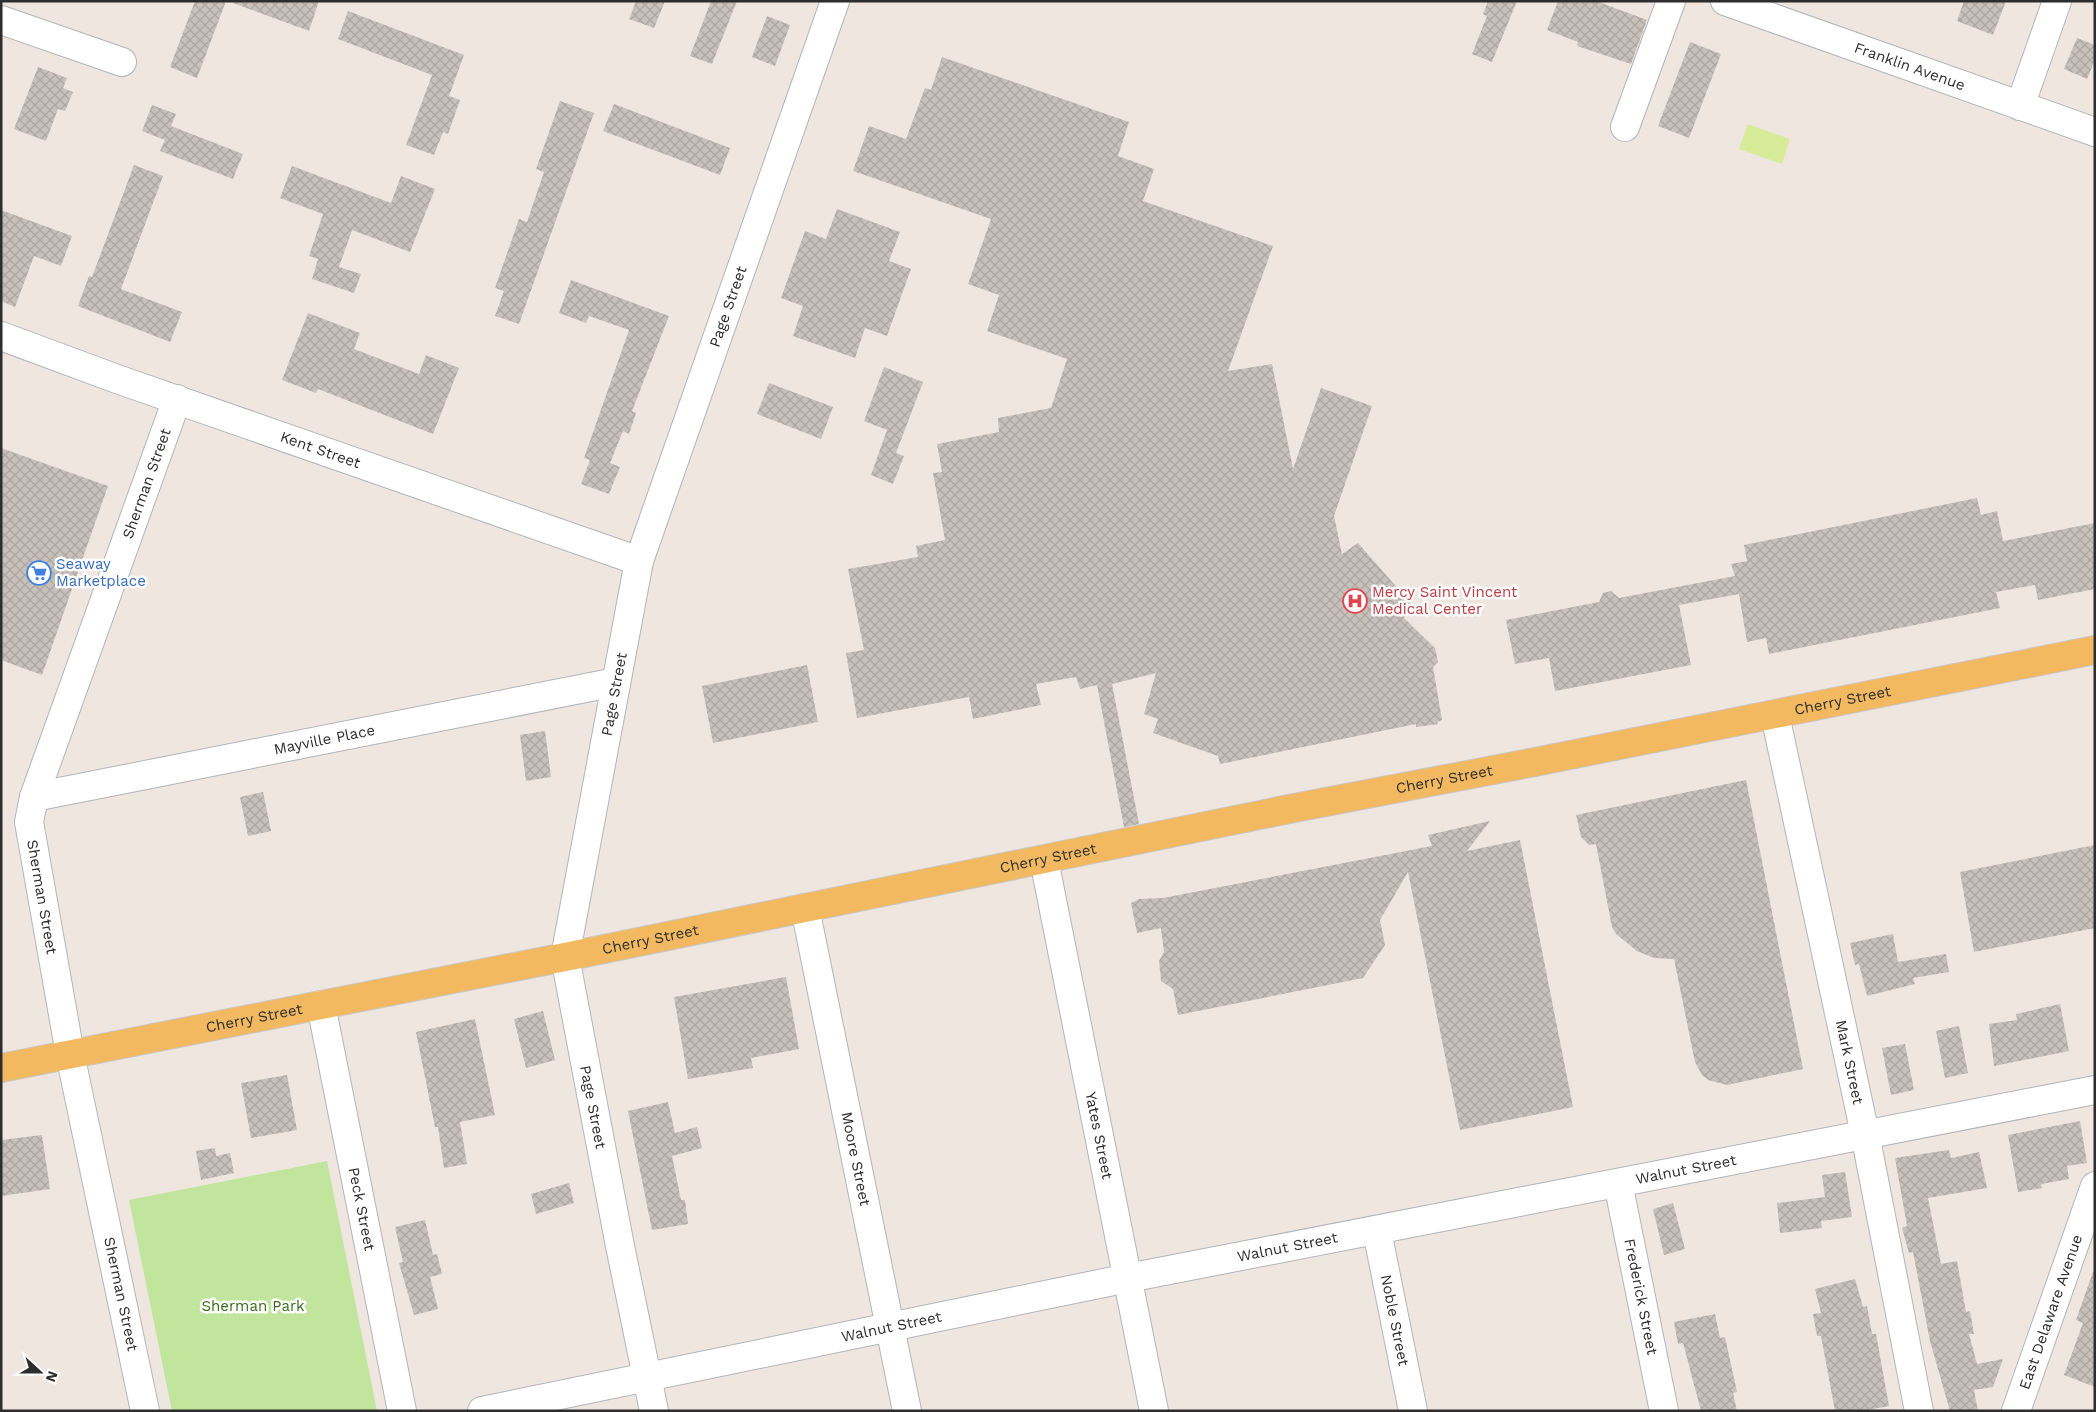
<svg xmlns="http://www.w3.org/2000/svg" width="2096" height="1412" font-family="'Work Sans',sans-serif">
	<defs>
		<pattern id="building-cross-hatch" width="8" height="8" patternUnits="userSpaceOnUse" patternTransform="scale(1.25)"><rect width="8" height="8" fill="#c8c1bb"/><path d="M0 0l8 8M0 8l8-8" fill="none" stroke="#aca6a1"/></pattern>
	</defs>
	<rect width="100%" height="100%" fill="#efe6e0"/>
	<polygon fill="#c1e59d" points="327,1161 377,1411 172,1411 129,1200"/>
	<polygon fill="#d7ec99" points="1748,124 1790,139 1782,164 1739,149"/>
	<g fill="url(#building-cross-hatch)">
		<polygon points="195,1 226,1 197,78 170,67"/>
		<polygon points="233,1 319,1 309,31 233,3"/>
		<polygon points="636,1 665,1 654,28 629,19"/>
		<polygon points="711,1 737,1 712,64 690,56"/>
		<polygon points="1488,1 1517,1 1492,62 1472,54 1487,16 1483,14"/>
		<polygon points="1558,1 1596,1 1647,20 1631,64 1577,46 1578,42 1547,30"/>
		<polygon points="1964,1 2006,1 1993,35 1957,21"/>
		<polygon points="348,11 464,55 449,96 460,100 448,134 443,132 434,155 406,145 432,75 338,39"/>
		<polygon points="767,16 790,25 775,66 752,57"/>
		<polygon points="2077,38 2095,45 2095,60 2087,79 2064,69"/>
		<polygon points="1690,42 1721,54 1689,138 1658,126"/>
		<polygon points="942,57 1129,122 1118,156 1154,169 1143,201 1273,246 1228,371 1272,364 1293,469 1321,388 1372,406 1334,516 1342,554 1358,543 1415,608 1404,618 1435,648 1438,662 1433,667 1442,720 1437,722 1438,724 1416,727 1416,724 1220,764 1218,756 1153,733 1158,719 1144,714 1156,673 1112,684 1139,824 1124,827 1097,685 1080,689 1076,677 1036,684 1041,705 973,719 969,697 857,718 846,653 864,650 848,569 918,557 916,546 945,540 933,473 942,472 937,444 999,432 998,418 1051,408 1067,359 987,331 999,295 968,284 991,219 853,171 869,126 906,139 925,88 931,90"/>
		<polygon points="38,67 67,78 63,88 73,92 65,111 58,109 46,141 14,129"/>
		<polygon points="560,101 594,113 519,324 495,316 504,291 495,288 519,219 527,222 544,172 536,169"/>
		<polygon points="614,104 730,148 720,175 603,131"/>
		<polygon points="152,105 176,114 171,126 243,154 233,179 160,151 165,140 142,131"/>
		<polygon points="134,165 163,176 121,289 182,312 170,342 78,306 89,276 92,277"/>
		<polygon points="292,166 391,203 401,176 435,189 410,252 352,230 339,267 361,274 354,293 312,279 318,259 309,256 323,214 280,198"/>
		<polygon points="837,209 900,232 889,261 911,269 887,336 865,328 855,358 793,336 803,306 781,298 805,231 826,239"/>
		<polygon points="1,210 72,236 61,266 34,256 15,307 1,301"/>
		<polygon points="571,280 669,316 632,411 636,413 629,434 623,431 610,463 620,467 609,494 581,484 590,460 584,458 629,330 589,316 586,323 559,313"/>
		<polygon points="308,313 360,333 354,349 419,374 426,355 459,368 433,434 318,389 316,393 282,380"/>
		<polygon points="884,367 923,382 896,453 904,456 893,484 871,475 887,430 864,421"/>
		<polygon points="769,383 833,407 821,439 757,414"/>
		<polygon points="1,448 108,486 42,675 1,660"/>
		<polygon points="1977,498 1981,515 1997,511 2003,541 2095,523 2095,589 2038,600 2035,585 1996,592 2000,608 1769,654 1766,638 1747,642 1739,594 1679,605 1691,665 1555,691 1549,658 1515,664 1506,620 1599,602 1603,593 1611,591 1619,598 1735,576 1731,564 1747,561 1744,545"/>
		<polygon points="807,665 818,722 713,743 702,686"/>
		<polygon points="545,731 551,777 526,781 520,735"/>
		<polygon points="1746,780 1803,1069 1727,1085 1708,1080 1702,1075 1695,1062 1674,959 1654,958 1637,951 1616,934 1612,927 1596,844 1589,845 1581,837 1576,815"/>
		<polygon points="263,792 271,831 248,836 240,797"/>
		<polygon points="1490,821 1467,851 1520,840 1573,1107 1460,1130 1408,872 1380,920 1385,945 1363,978 1178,1015 1173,989 1161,981 1159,961 1164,952 1161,928 1137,933 1131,903 1139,899 1163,898 1432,846 1428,835"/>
		<polygon points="2095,845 2095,928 1974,952 1960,872"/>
		<polygon points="1893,934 1898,962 1946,954 1949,972 1913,978 1915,984 1867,996 1859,964 1855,965 1850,943"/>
		<polygon points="786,977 799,1049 751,1058 753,1068 688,1079 674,997"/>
		<polygon points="2060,1004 2069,1051 1994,1066 1989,1024 2017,1020 2016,1014"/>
		<polygon points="543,1011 555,1060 526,1068 514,1019"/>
		<polygon points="475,1019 495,1115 460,1122 467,1164 444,1168 438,1127 435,1127 416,1032"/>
		<polygon points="1959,1026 1968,1073 1945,1078 1936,1031"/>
		<polygon points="1905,1044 1914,1090 1891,1095 1882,1048"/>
		<polygon points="287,1075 297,1130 251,1138 241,1083"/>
		<polygon points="668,1102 675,1133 697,1127 702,1148 672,1156 681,1200 685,1200 688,1224 652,1230 628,1111"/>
		<polygon points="2080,1121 2087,1163 2067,1166 2069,1179 2041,1184 2042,1188 2018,1192 2008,1135"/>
		<polygon points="42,1135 50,1189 1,1196 1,1140"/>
		<polygon points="215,1148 216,1156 230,1153 234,1173 201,1180 196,1151"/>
		<polygon points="1949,1150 1951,1158 1979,1152 1987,1188 1928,1198 1941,1264 1957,1261 1966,1312 1970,1311 1974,1334 1969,1334 1977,1364 2003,1359 1993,1387 1974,1390 1978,1411 1950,1411 1930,1341 1913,1252 1909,1253 1902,1228 1907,1226 1895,1158"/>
		<polygon points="1845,1172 1852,1217 1821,1221 1822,1228 1780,1233 1777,1203 1825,1197 1822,1175"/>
		<polygon points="569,1183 574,1203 536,1214 531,1194"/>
		<polygon points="1673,1203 1685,1249 1664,1255 1653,1209"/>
		<polygon points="425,1220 433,1255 437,1254 442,1274 430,1277 438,1309 414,1315 399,1263 403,1262 395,1227"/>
		<polygon points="2093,1272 2095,1273 2095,1387 2064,1375 2083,1323 2076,1320"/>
		<polygon points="1855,1279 1863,1307 1867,1306 1872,1334 1876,1334 1889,1406 1862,1411 1835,1411 1821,1336 1817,1336 1813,1314 1821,1313 1815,1289"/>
		<polygon points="1715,1314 1720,1338 1725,1337 1737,1392 1733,1393 1737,1411 1701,1411 1683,1343 1678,1344 1674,1322"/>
	</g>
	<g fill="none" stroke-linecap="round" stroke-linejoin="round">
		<g stroke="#b0b5bd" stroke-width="30">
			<g id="minor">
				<path id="s1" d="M 1725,1 L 2095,132"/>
				<polyline points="1,20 122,62"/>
				<polyline points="2020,106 2057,1"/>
				<polyline points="1625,127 1671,1"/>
				<path id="s2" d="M 1,336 L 117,379 L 639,561"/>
				<path id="s3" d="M 1775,715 L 1865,1134 L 1919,1411"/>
				<path id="s4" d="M 34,797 L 616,682"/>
				<path id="s5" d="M 1044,860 L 1154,1411"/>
				<path id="s6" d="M 805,908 L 907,1411"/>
				<path id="s7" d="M 321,1005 L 402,1411"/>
				<path id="s8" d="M 1618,1183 L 1664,1411"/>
				<path id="s9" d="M 1377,1231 L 1413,1411"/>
				<path id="s10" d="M 145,1411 L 70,1054 L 29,822 L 34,797 L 177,399"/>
				<path id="s11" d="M 482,1411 L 1128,1278 L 2095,1090"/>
				<path id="s12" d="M 654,1411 L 620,1246 L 565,957 L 639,561 L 835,1"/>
				<path id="s13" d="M 2016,1411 L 2095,1186"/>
			</g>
		</g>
		<g stroke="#c8c8c8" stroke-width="30">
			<g id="major">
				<path id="s14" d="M 1,1068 L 565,957 L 1289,809 L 1535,762 L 2095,650"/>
			</g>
		</g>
		<use href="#minor" stroke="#fff" stroke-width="28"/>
		<use href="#major" stroke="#f2b961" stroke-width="28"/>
	</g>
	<defs>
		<g id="supermarket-ring" transform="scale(1.25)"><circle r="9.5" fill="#fff" stroke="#3f7fe0" stroke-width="1.5"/><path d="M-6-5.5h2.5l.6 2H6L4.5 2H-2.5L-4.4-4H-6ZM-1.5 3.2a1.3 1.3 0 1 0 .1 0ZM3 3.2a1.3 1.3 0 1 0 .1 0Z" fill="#3f7fe0"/></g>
		<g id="hospital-ring" transform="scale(1.25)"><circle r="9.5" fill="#fff" stroke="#e0444e" stroke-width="1.5"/><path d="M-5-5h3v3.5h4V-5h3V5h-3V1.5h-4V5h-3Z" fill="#e0444e"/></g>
	</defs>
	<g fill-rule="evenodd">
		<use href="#supermarket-ring" x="39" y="573"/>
		<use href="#hospital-ring" x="1355" y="601"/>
	</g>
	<g text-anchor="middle" stroke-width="5" stroke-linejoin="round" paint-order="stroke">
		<g font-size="15" fill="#2d2d2d" stroke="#fff">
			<text dy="5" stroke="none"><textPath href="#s1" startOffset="196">Franklin Avenue</textPath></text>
			<text dy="5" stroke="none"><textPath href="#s12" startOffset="1135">Page Street</textPath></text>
			<text dy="5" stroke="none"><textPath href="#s2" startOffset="339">Kent Street</textPath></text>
			<text dy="5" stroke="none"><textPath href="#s10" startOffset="959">Sherman Street</textPath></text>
			<text dy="5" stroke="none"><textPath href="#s12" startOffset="730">Page Street</textPath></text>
			<text dy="5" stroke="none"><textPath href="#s14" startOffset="1878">Cherry Street</textPath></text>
			<text dy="5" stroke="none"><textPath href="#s4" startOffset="296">Mayville Place</textPath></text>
			<text dy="5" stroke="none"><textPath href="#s14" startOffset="1472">Cherry Street</textPath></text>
			<text dy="5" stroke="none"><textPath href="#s14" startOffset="1068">Cherry Street</textPath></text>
			<text transform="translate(42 897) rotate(80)" y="5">Sherman Street</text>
			<text dy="5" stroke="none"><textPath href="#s14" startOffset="662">Cherry Street</textPath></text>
			<text dy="5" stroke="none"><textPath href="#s14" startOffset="258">Cherry Street</textPath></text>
			<text dy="5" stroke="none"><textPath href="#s3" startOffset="355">Mark Street</textPath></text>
			<text transform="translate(593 1107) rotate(79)" y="5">Page Street</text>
			<text dy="5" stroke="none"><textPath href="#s5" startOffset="281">Yates Street</textPath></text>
			<text dy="5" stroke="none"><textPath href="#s6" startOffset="256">Moore Street</textPath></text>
			<text dy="5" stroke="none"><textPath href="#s11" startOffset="1228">Walnut Street</textPath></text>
			<text dy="5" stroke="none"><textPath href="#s7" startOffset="208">Peck Street</textPath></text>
			<text dy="5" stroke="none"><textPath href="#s11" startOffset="822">Walnut Street</textPath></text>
			<text transform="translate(121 1294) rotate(78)" y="5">Sherman Street</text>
			<text dy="5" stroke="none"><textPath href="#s8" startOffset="116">Frederick Street</textPath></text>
			<text dy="5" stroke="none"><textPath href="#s13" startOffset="105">East Delaware Avenue</textPath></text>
			<text dy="5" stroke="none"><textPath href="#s9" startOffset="91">Noble Street</textPath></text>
			<text dy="5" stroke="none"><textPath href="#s11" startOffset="418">Walnut Street</textPath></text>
		</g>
		<g font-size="15" fill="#366cbe" stroke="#fff" text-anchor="start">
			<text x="56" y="569">Seaway<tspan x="56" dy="17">Marketplace</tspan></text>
		</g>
		<g font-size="15" fill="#be3a42" stroke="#fff" text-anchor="start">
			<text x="1372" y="597">Mercy Saint Vincent<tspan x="1372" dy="17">Medical Center</tspan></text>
		</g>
		<g font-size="15" fill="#396d1a" stroke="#fff">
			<text x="253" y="1311">Sherman Park</text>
		</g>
	</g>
	<rect width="2096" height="1412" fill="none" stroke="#2d2d2d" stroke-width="5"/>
	<g transform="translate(40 1372) rotate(111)" stroke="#ffffff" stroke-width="4" paint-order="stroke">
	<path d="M0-4L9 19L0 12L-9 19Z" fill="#2d2d2d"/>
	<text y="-8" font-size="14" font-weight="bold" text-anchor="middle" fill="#2d2d2d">N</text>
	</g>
</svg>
